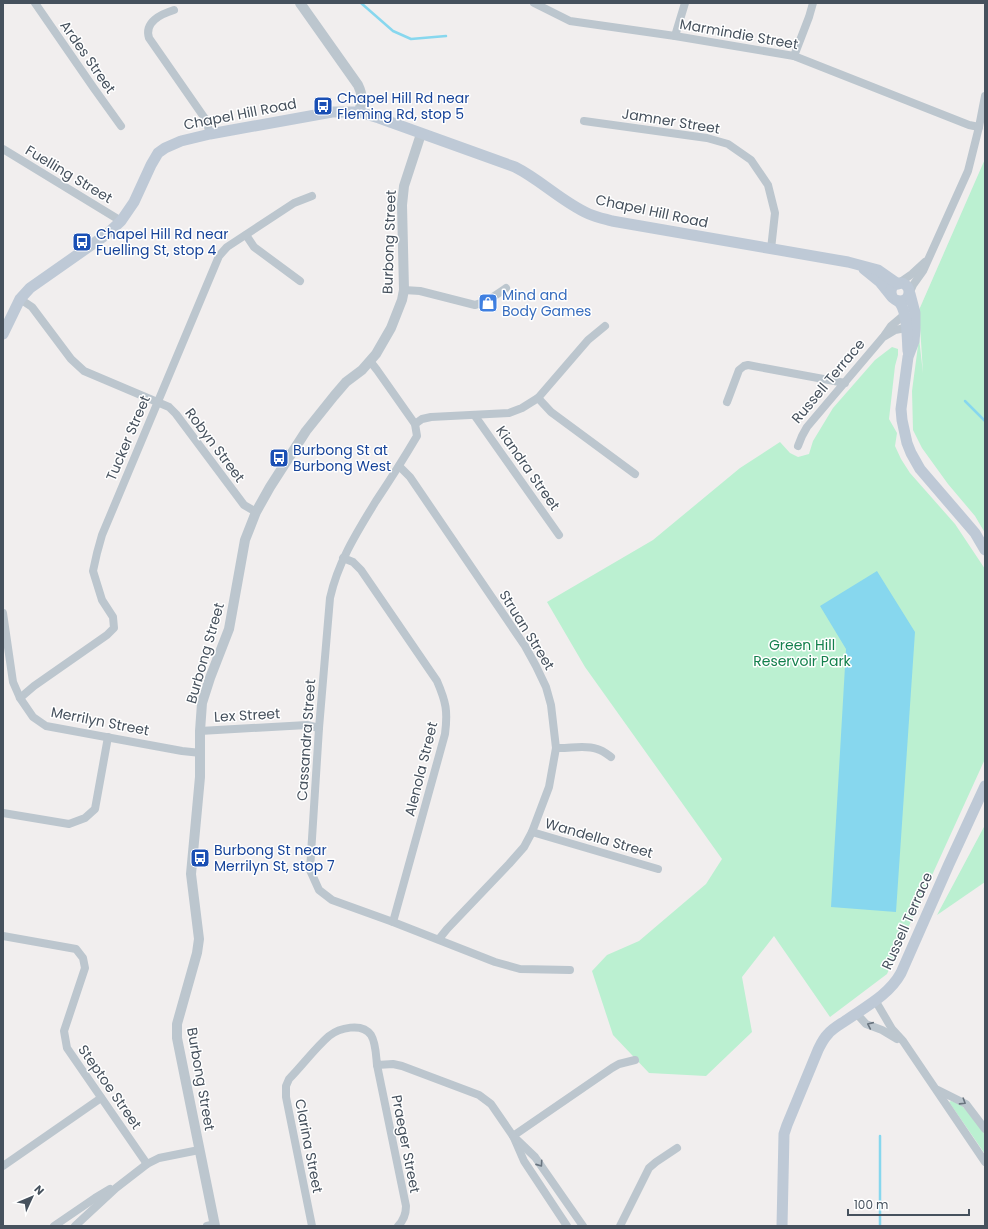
<svg xmlns="http://www.w3.org/2000/svg" width="988" height="1229" font-family="Poppins,sans-serif">
	<rect width="100%" height="100%" fill="#f1eeee"/>
	<g fill="#bbf0d1">
		<polygon points="985,159 985,533 975,516 948,484 922,448 913,430 912,391 919,338 923,373 919,310"/>
		<polygon points="892,347 898,349 898,355 895,366 889,419 897,433 895,446 901,459 910,473 955,524 985,569 985,759 887,974 830,1017 774,936 742,977 752,1032 706,1076 649,1073 613,1035 592,971 607,955 639,941 706,884 722,859 585,667 547,602 653,540 740,468 780,442 790,453 798,457 809,454 813,441 833,408 875,360"/>
		<polygon points="985,825 985,882 937,915"/>
		<polygon points="951,1101 960,1104 972,1116 985,1135 985,1154 949,1102"/>
	</g>
	<polygon fill="#87d7ee" points="877,571 915,632 896,912 831,907 846,649 820,606"/>
	<g fill="none" stroke-linecap="round" stroke-linejoin="round">
		<g stroke="#87d7ee" stroke-width="2.5">
			<polyline points="361,3 393,31 411,39 446,36"/>
			<polyline points="965,401 985,421"/>
			<polyline points="880,1136 880,1226"/>
		</g>
		<g stroke="#bcc6ce" stroke-width="8">
			<polyline points="35,3 93,87 121,126"/>
			<polyline points="534,3 570,21 675,36 794,56 969,125 979,127"/>
			<path d="M 174,10 C 161,14 144,22 149,38 L 206,120 L 210,134"/>
			<polyline points="675,36 685,3"/>
			<polyline points="794,56 809,17 813,3"/>
			<polyline points="584,121 707,138 728,144 751,160 768,185 775,213 771,249"/>
			<polyline points="3,149 121,221"/>
			<polyline points="246,235 254,247 300,281"/>
			<polyline points="899,283 912,274 925,262"/>
			<path d="M 404,290 L 420,291 L 475,305 C 487,302 496,295 506,288"/>
			<polyline points="910,292 913,285 923,271 968,171 979,127 985,96"/>
			<polyline points="20,299 32,307 71,359 84,371 169,407 176,414 244,505 256,512"/>
			<polyline points="885,336 895,330 906,328"/>
			<path d="M 370,361 L 377,370 L 415,424 L 417,436 C 404,458 390,480 376,501 C 357,532 338,562 330,598 L 319,728 L 310,870 L 319,890 L 332,900 L 393,922 L 495,962 L 520,969 L 570,970"/>
			<polyline points="538,398 551,412 635,474"/>
			<polyline points="727,402 739,370 744,366 748,365 845,383"/>
			<polyline points="475,416 559,535"/>
			<polyline points="415,424 422,419 431,417 509,413 522,408 538,398 588,340 605,326"/>
			<polyline points="798,446 802,436 807,427 884,336 891,326 904,315"/>
			<polyline points="399,466 410,477 525,646 536,666 546,687 551,705 556,748 549,787 532,832 524,847 509,864 447,929 439,939"/>
			<path d="M 343,558 L 353,562 L 361,570 L 437,681 C 446,702 448,711 445,734 L 393,922"/>
			<polyline points="3,613 13,682 20,698 33,717 46,726 182,751 201,753"/>
			<polyline points="20,698 34,686 107,635 114,628 113,617 102,600 93,571 97,553 102,535 219,256 227,247 294,203 312,196"/>
			<polyline points="200,731 307,725 319,728"/>
			<path d="M 556,748 C 569,749 584,744 597,749 C 602,750 607,754 611,757"/>
			<polyline points="3,813 69,824 85,818 95,809 108,737"/>
			<polyline points="532,832 658,869"/>
			<polyline points="3,936 76,949 83,958 85,968 64,1031 67,1048 147,1164 159,1158 199,1150"/>
			<polyline points="875,1000 892,1029 903,1041 985,1162"/>
			<polyline points="856,1013 866,1024 882,1030 897,1039"/>
			<path d="M 377,1065 L 406,1206 C 406,1214 404,1220 398,1226"/>
			<polyline points="938,1090 966,1104 985,1129"/>
			<polyline points="513,1136 612,1068 619,1064 635,1060"/>
			<polyline points="514,1138 524,1161 567,1226"/>
			<polyline points="3,1166 101,1098"/>
			<polyline points="54,1226 95,1198 110,1189"/>
			<polyline points="75,1226 116,1188 147,1164"/>
			<polyline points="207,1226 215,1224"/>
			<path d="M 312,1226 L 286,1097 L 286,1086 L 289,1079 C 302,1066 315,1048 329,1036 C 339,1028 362,1022 371,1035 C 376,1043 376,1056 377,1065 L 393,1064 L 402,1066 L 479,1095 L 491,1104 L 513,1136 L 535,1157 L 583,1226"/>
			<polyline points="620,1226 649,1168 656,1162 677,1148"/>
		</g>
		<g stroke="#bcc6ce" stroke-width="10">
			<path d="M 300,3 L 358,85 C 363,95 362,101 359,112"/>
			<polyline points="215,1226 177,1038 177,1024 197,953 199,939 191,874 200,777 200,731 202,703 210,678 229,629 245,540 256,512 270,487 306,431 334,396 346,382 362,370 376,354 391,328 402,300 404,290 402,205 404,186 421,134"/>
		</g>
		<g stroke="#bec9d6" stroke-width="11">
			<polyline points="864,269 880,282 892,297"/>
			<circle cx="900" cy="292" r="9"/>
			<polyline points="910,294 915,313 915,330 914,341 908,357 901,409 902,420 907,443 911,453 920,469 975,533 985,550"/>
			<path d="M 898,301 C 908,309 907,339 908,351"/>
			<path d="M 3,334 L 20,299 L 30,288 L 107,234 L 121,221 L 134,202 L 151,165 L 158,153 L 165,148 L 181,141 L 210,134 L 332,112 L 359,112 L 379,118 L 515,167 C 541,180 562,202 589,214 C 596,217 605,219 612,221 L 848,262 L 878,270 L 898,284"/>
			<path d="M 782,1226 L 784,1134 L 787,1125 L 818,1050 C 821,1044 823,1039 828,1034 C 832,1029 839,1025 845,1021 C 865,1007 889,995 901,973 L 949,864 L 985,786"/>
		</g>
	</g>
	<defs><path id="oneway-chevron" d="M-2-3.5L2.5 0L-2 3.5" fill="none" stroke-width="1.6" stroke-linecap="round" stroke-linejoin="round"/></defs>
	<g stroke="#69747f">
		<use href="#oneway-chevron" transform="translate(870 1025) rotate(-156)"/>
		<use href="#oneway-chevron" transform="translate(963 1102) rotate(32)"/>
		<use href="#oneway-chevron" transform="translate(540 1164) rotate(55)"/>
	</g>
	<defs>
		<g id="bus-square" transform="scale(1)"><rect x="-9" y="-9" width="18" height="18" rx="4" fill="#1a4fb4" stroke="#fff"/><path d="M-5-6H5V4H4V6H2V4H-2V6H-4V4H-5ZM-3.5-4V0h7V-4ZM-3.5 1.2v1.5H-2V1.2ZM2 1.2v1.5H3.5V1.2Z" fill="#fff"/></g>
		<g id="shop-square" transform="scale(1)"><rect x="-9" y="-9" width="18" height="18" rx="4" fill="#3f7fe0" stroke="#fff"/><path d="M-5-2.5h2.3a2.7 3.5 0 0 1 5.4 0H5L5.5 6h-11ZM-1.5-2.5h3a1.5 2.3 0 0 0-3 0Z" fill="#fff"/></g>
	</defs>
	<g fill-rule="evenodd">
		<use href="#bus-square" x="323" y="106"/>
		<use href="#bus-square" x="82" y="242"/>
		<use href="#shop-square" x="488" y="303"/>
		<use href="#bus-square" x="279" y="458"/>
		<use href="#bus-square" x="200" y="858"/>
	</g>
	<g text-anchor="middle" stroke-width="3" stroke-linejoin="round" paint-order="stroke">
		<g font-size="14" fill="#46515d" stroke="#fff">
			<text transform="translate(739 34) rotate(10)" y="5">Marmindie Street</text>
			<text transform="translate(88 57) rotate(55)" y="5">Ardes Street</text>
			<text transform="translate(240 114) rotate(-11)" y="5">Chapel Hill Road</text>
			<text transform="translate(671 121) rotate(9)" y="5">Jamner Street</text>
			<text transform="translate(69 174) rotate(31)" y="5">Fuelling Street</text>
			<text transform="translate(652 211) rotate(12)" y="5">Chapel Hill Road</text>
			<text transform="translate(389 242) rotate(-88)" y="5">Burbong Street</text>
			<text transform="translate(828 381) rotate(-50)" y="5">Russell Terrace</text>
			<text transform="translate(128 438) rotate(-67)" y="5">Tucker Street</text>
			<text transform="translate(215 445) rotate(53)" y="5">Robyn Street</text>
			<text transform="translate(528 468) rotate(55)" y="5">Kiandra Street</text>
			<text transform="translate(527 630) rotate(58)" y="5">Struan Street</text>
			<text transform="translate(205 653) rotate(-74)" y="5">Burbong Street</text>
			<text transform="translate(247 715) rotate(-3)" y="5">Lex Street</text>
			<text transform="translate(100 721) rotate(11)" y="5">Merrilyn Street</text>
			<text transform="translate(306 740) rotate(-86)" y="5">Cassandra Street</text>
			<text transform="translate(421 769) rotate(-76)" y="5">Alenola Street</text>
			<text transform="translate(599 838) rotate(16)" y="5">Wandella Street</text>
			<text transform="translate(907 921) rotate(-66)" y="5">Russell Terrace</text>
			<text transform="translate(201 1079) rotate(80)" y="5">Burbong Street</text>
			<text transform="translate(110 1087) rotate(55)" y="5">Steptoe Street</text>
			<text transform="translate(406 1144) rotate(79)" y="5">Praeger Street</text>
			<text transform="translate(309 1146) rotate(79)" y="5">Clarina Street</text>
		</g>
		<g font-size="14" fill="#164399" stroke="#fff" text-anchor="start">
			<text x="337" y="103">Chapel Hill Rd near<tspan x="337" dy="16">Fleming Rd, stop 5</tspan></text>
			<text x="96" y="239">Chapel Hill Rd near<tspan x="96" dy="16">Fuelling St, stop 4</tspan></text>
			<text x="293" y="455">Burbong St at<tspan x="293" dy="16">Burbong West</tspan></text>
			<text x="214" y="855">Burbong St near<tspan x="214" dy="16">Merrilyn St, stop 7</tspan></text>
		</g>
		<g font-size="14" fill="#366cbe" stroke="#fff" text-anchor="start">
			<text x="502" y="300">Mind and<tspan x="502" dy="16">Body Games</tspan></text>
		</g>
		<g font-size="14" fill="#14804d" stroke="#fff">
			<text x="802" y="650">Green Hill<tspan x="802" dy="16">Reservoir Park</tspan></text>
		</g>
	</g>
	<rect width="988" height="1229" fill="none" stroke="#46515d" stroke-width="8"/>
	<g transform="translate(32 1197) rotate(46)" stroke="#ffffff" stroke-width="3" paint-order="stroke">
	<path d="M0-3L7 15L0 10L-7 15Z" fill="#46515d"/>
	<text y="-6" font-size="11" font-weight="bold" text-anchor="middle" fill="#46515d">N</text>
	</g>
	<path d="M848 1209v6h121v-6" fill="none" stroke="#46515d" stroke-width="2"/>
	<text x="854" y="1209" font-size="12" fill="#46515d" stroke="#ffffff" stroke-width="3" paint-order="stroke">100 m</text>
</svg>
